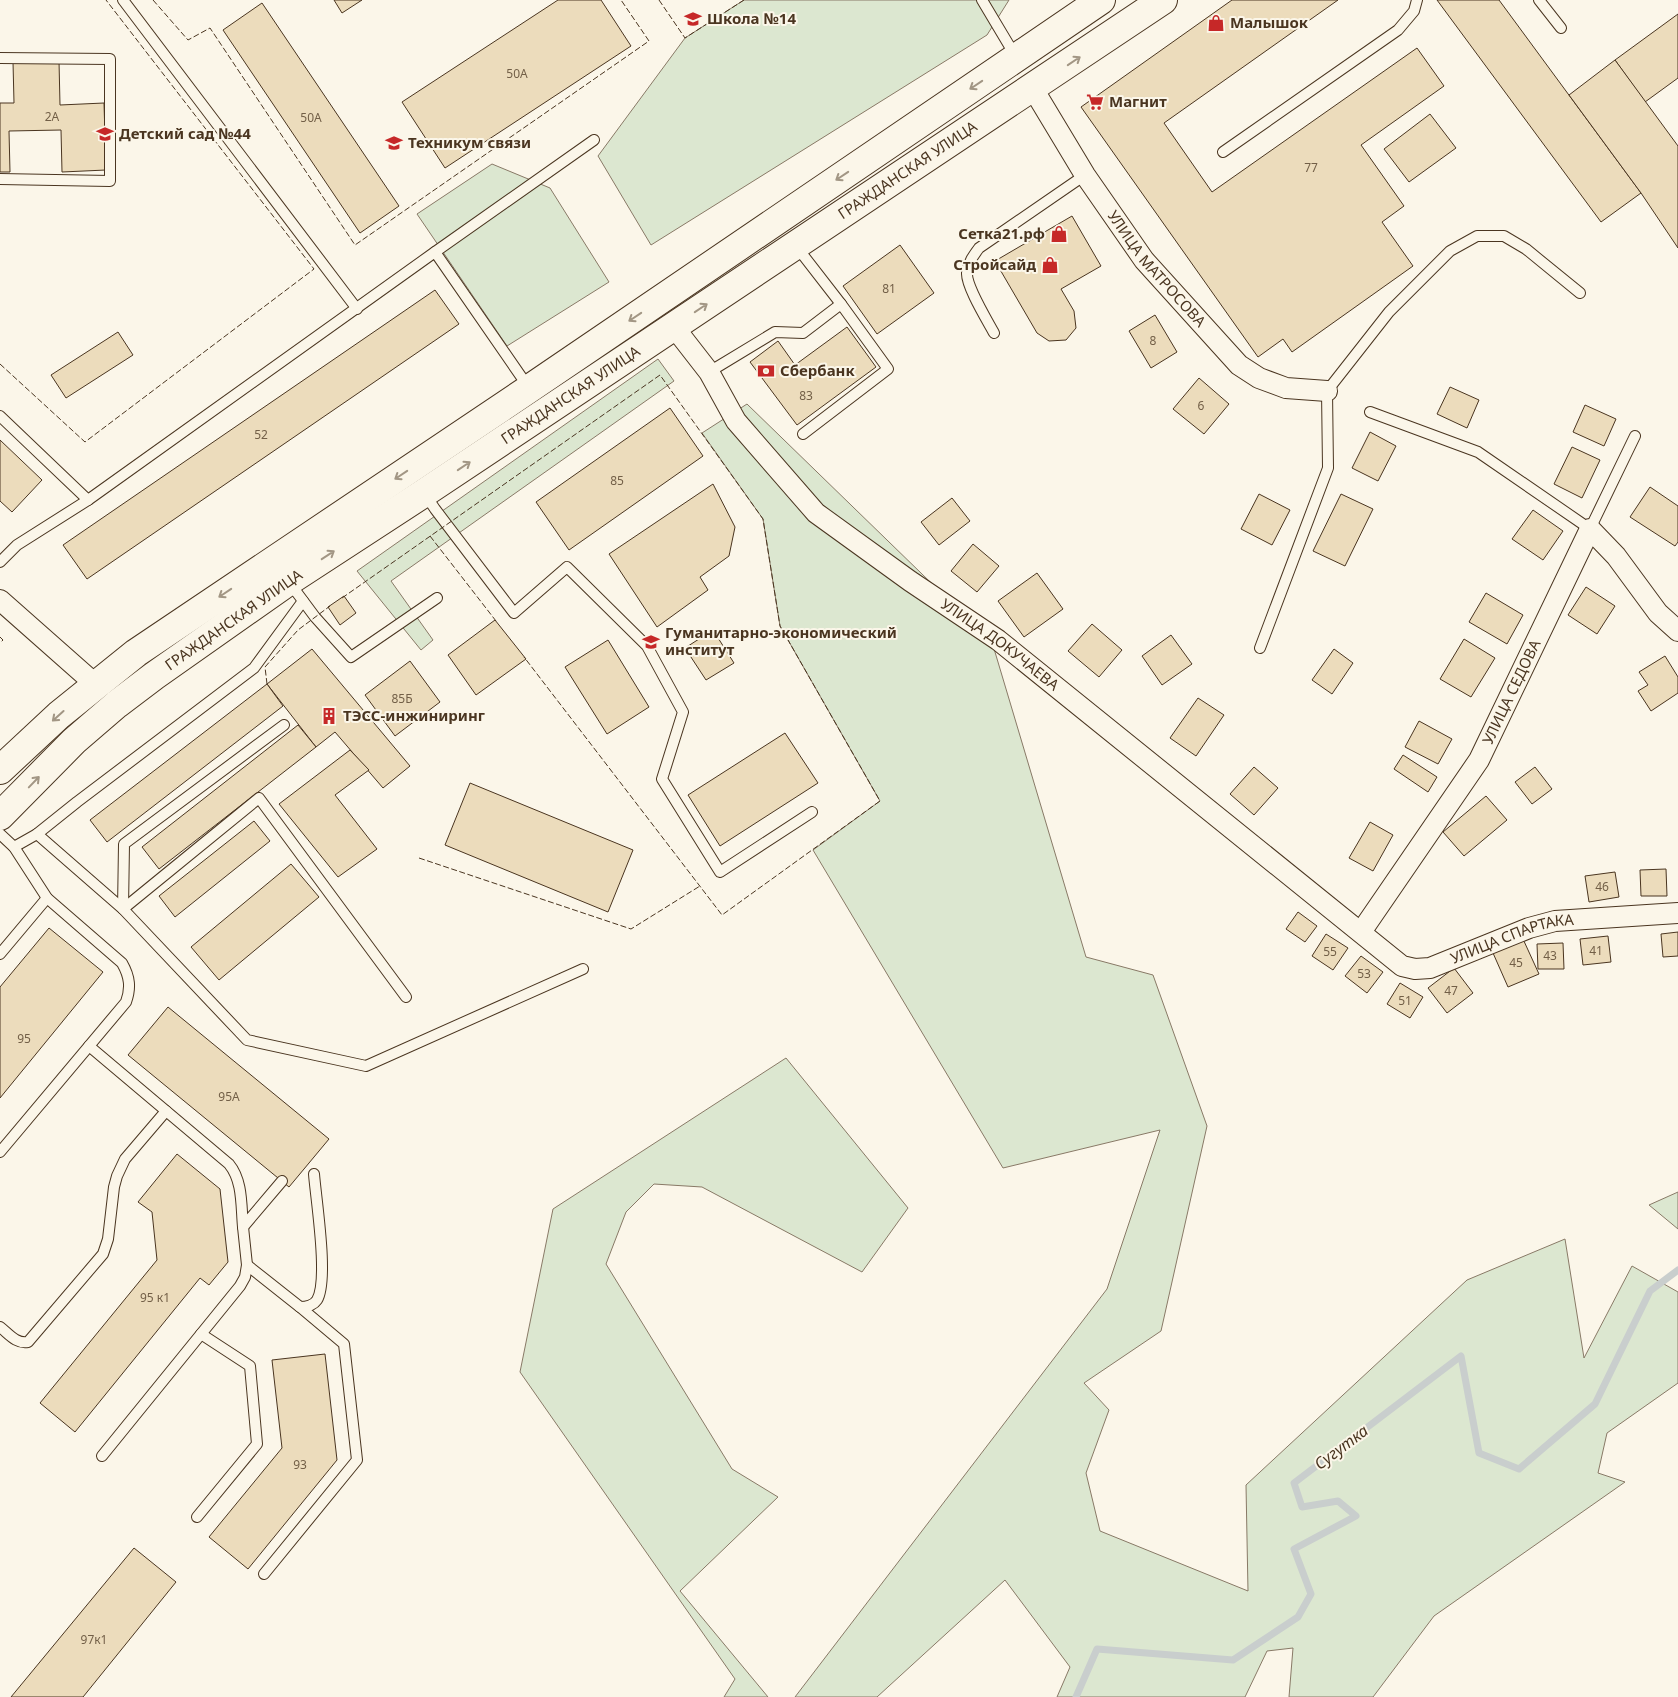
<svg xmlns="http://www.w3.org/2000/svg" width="1678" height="1697" font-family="'Noto Sans',sans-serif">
	<rect width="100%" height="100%" fill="#fbf6e9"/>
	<g fill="#dce7d0" stroke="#887966">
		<polygon points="744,0 1009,0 987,35 651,245 598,156 685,38"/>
		<polygon points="492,164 550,188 609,282 507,346 417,214"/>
		<polygon points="658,359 674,381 391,581 433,640 421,650 357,571"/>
		<polygon points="747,404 992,642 1086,957 1153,975 1207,1126 1161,1331 1084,1383 1109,1410 1086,1473 1100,1531 1248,1591 1246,1485 1467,1280 1565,1239 1584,1358 1632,1266 1678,1292 1678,1383 1607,1433 1598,1473 1625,1482 1434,1616 1373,1697 1289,1697 1293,1648 1267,1651 1245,1697 1057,1697 1070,1667 1005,1580 877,1697 795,1697 1107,1289 1160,1130 1003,1168 813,850 880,801 780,626 763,519 702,433"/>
		<polygon points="786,1058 908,1208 862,1272 702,1187 654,1184 626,1212 606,1264 732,1469 778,1497 680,1591 768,1697 724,1697 735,1679 520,1372 553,1209"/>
		<polygon points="1678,1192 1678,1229 1649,1205"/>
	</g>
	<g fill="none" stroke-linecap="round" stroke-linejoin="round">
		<polyline stroke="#c9cecd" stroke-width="7" points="1076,1697 1097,1649 1233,1660 1298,1617 1311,1594 1294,1549 1356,1516 1338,1501 1302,1507 1294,1483 1461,1356 1479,1453 1519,1469 1595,1404 1650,1291 1678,1270"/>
	</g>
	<g fill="#ecdcbc" stroke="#4a3520">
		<polygon points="334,0 362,0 342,13"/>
		<polygon points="558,0 601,0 631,46 445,168 402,102"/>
		<polygon points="1232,0 1338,0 1164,123 1212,192 1417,48 1444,86 1361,145 1404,206 1382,222 1413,266 1292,352 1283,339 1258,357 1081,107"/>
		<polygon points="1437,0 1499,0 1641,193 1601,222"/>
		<polygon points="262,3 399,206 360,233 223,30"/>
		<polygon points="1678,14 1678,78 1645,102 1615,60"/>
		<polygon points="1615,60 1678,146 1678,248 1641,193 1569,95"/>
		<polygon points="59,61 60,105 104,103 106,170 62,172 61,130 9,131 10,172 0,172 0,103 14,103 13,62"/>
		<polygon points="1430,114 1456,148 1409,182 1384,149"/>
		<polygon points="1072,216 1101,266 1061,289 1074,311 1076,328 1066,340 1049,341 1037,333 995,261"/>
		<polygon points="900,245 934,293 877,334 843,286"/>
		<polygon points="435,290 459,324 87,579 63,545"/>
		<polygon points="1155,315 1177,352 1151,368 1129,331"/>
		<polygon points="847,327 876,367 797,425 750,362 778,341 795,365"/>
		<polygon points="118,332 133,355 66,398 51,375"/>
		<polygon points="1199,378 1229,404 1204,434 1173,409"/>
		<polygon points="1450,387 1479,400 1467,428 1437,414"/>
		<polygon points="1585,405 1616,419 1604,446 1573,432"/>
		<polygon points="670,408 703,456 569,550 536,502"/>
		<polygon points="1370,432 1396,446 1378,481 1352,468"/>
		<polygon points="0,440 42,480 12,512 0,501"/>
		<polygon points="1572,447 1600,460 1582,498 1554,484"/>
		<polygon points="713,484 735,527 729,556 700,577 708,590 657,627 609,554"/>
		<polygon points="1650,487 1678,506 1678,542 1675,546 1630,517"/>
		<polygon points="1259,494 1290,510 1272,545 1241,529"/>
		<polygon points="1341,494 1373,509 1345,566 1313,551"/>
		<polygon points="952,498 970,521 939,545 921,522"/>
		<polygon points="1533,510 1563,531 1543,560 1512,539"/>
		<polygon points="973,544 999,566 977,592 951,571"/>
		<polygon points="1037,573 1063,609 1024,637 998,601"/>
		<polygon points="1586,587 1615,606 1597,634 1568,615"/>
		<polygon points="1486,593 1523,615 1507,644 1469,622"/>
		<polygon points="344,596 356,613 340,625 328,607"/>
		<polygon points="495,620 526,659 476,695 448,655"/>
		<polygon points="1092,624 1122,650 1099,677 1068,651"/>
		<polygon points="713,630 734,663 706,680 685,648"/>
		<polygon points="1171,635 1192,664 1162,685 1142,656"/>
		<polygon points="1464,639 1495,658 1471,697 1440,679"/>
		<polygon points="608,640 649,707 607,734 565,667"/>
		<polygon points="312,649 410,766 383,788 335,732 316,747 267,684"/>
		<polygon points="1334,649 1353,663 1332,694 1312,680"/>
		<polygon points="1665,656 1678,677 1678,693 1651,711 1638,691 1648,685 1639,672"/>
		<polygon points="410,661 440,702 395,736 365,695"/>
		<polygon points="267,684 283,706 107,842 90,820"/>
		<polygon points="1198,698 1224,715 1196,756 1170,738"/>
		<polygon points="1419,721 1452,739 1438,764 1405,747"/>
		<polygon points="298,725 316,747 159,869 142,847"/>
		<polygon points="785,733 818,783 720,846 688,795"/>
		<polygon points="350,750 369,770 335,795 377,849 338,877 279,804"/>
		<polygon points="1403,755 1437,777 1428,792 1394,769"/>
		<polygon points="1254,767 1278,788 1254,815 1230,794"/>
		<polygon points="1535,767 1552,789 1532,804 1515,782"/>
		<polygon points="470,783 633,850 608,912 445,845"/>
		<polygon points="1486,796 1507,820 1464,856 1443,832"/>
		<polygon points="254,821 270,841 175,917 159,896"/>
		<polygon points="1370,822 1393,835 1373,871 1349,858"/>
		<polygon points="291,864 319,897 219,980 191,947"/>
		<polygon points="1666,869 1667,896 1641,896 1640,870"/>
		<polygon points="1615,872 1619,897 1589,902 1585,876"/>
		<polygon points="1298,912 1317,926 1305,942 1286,929"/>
		<polygon points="49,928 103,972 0,1098 0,987"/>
		<polygon points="1678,932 1678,956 1663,957 1661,934"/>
		<polygon points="1326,934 1348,948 1333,970 1312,956"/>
		<polygon points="1608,936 1611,962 1583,965 1580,939"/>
		<polygon points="1523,939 1539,974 1508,987 1493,953"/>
		<polygon points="1563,943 1564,969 1538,969 1537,944"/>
		<polygon points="1361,956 1383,972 1367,993 1345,976"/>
		<polygon points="1454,968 1473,993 1447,1013 1428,988"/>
		<polygon points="1400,983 1423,997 1410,1018 1387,1004"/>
		<polygon points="168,1007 329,1139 289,1187 128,1055"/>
		<polygon points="177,1154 220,1189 228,1262 209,1285 200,1278 75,1432 40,1403 157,1260 152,1212 138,1202"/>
		<polygon points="325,1354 337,1460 248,1569 209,1537 282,1448 272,1360"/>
		<polygon points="134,1548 176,1582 83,1697 11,1697"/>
	</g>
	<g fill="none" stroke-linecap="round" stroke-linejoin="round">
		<g stroke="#4a3520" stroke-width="12">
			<g id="service">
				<polyline points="123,0 357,309"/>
				<polyline points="982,0 1016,57"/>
				<polyline points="1539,0 1561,28"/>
				<polyline points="0,58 110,59 110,181 0,179"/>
				<polyline points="1223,152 1398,30 1414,11 1417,0"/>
				<polyline points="796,246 841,304 888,369 803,434"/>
				<polyline points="435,252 594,140"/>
				<path d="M 994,333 C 987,320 966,286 967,273 C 968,263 973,256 979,248 L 1085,175"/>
				<polyline points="709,372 775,332 803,333 841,304"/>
				<polyline points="1370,412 1478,452 1590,529 1635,436"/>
				<polyline points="0,416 88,500"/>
				<polyline points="425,494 435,509 514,613 567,567 647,646 683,712 662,779 720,872 812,812"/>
				<polyline points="0,562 17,545 88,500 435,252 529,388"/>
				<polyline points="289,582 315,617 351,657 437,598"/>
				<polyline points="1260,648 1328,468 1327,391 1389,312 1450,251 1477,236 1504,236 1526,249 1580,293"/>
				<polyline points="284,725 124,844 123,909 247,1040 366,1066 583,969"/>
				<path d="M 0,834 L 14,847 L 47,898 L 122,963 C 130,977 131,988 126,1002 L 0,1152"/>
				<polyline points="37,834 123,909 259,798 406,997"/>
				<polyline points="14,847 37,834 77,802 254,668 303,601"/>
				<polyline points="0,954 47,898"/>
				<path d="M 89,1046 L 229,1164 C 243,1181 241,1206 243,1227 L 282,1181"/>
				<polyline points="243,1227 247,1265"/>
				<path d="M 0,1327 C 9,1334 16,1344 28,1342 L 103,1254 L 108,1239 L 114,1187 L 117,1176 L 125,1159 L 166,1111"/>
				<path d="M 102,1456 L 240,1286 L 245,1277 L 247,1265 L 300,1307 C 307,1307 313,1306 317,1300 C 329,1280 316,1200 314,1174"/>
				<polyline points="197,1517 257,1444 250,1366 201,1334"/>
				<polyline points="264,1574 357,1460 344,1344 300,1307"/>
			</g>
		</g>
		<g stroke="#4a3520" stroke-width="22">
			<g id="minor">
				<path id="s1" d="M 1032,87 L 1085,175 L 1144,260 L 1239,365 L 1259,378 L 1286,388 L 1327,391"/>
				<path id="s2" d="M 674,327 L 709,372 L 736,421 L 816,513 L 910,581 L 998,640 L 1402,966 L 1415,969 L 1430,968 L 1529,928 L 1555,921 L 1678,913"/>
				<polyline points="0,600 95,684"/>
				<path id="s3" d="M 1361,932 L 1479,760 L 1590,529 L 1616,556 L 1658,613 L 1678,631"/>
			</g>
		</g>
		<g stroke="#4a3520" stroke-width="30">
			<g id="secondary">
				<polyline points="0,770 59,715 136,653 529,389 1101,0"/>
				<path id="s4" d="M 0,816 L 74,741 L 117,704 L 154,676 L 289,581 L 424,493 L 1163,0"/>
			</g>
		</g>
		<use href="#service" stroke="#fbf6e9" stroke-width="10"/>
		<use href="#minor" stroke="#fbf6e9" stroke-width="20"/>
		<use href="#secondary" stroke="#fbf6e9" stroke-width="28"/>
		<g stroke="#4a3520" stroke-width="1" stroke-dasharray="6 2.5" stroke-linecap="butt">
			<polyline points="153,0 188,40 210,28 355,245 649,41 621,0"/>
			<polyline points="659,0 685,38 744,0"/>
			<polyline points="0,364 85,442 314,269 106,0"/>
			<polyline points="430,536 496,621"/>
			<polyline points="342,598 660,375 763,519 780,626 880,801 722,915 524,657"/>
			<polyline points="0,637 3,640 0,643"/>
			<polyline points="267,684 265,667 298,630 330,606"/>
			<polyline points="419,858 631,929 700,886"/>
		</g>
	</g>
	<defs><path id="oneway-shaft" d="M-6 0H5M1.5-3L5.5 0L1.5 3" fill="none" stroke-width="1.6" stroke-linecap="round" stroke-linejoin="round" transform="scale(1.25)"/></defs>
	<g stroke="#a29684">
		<use href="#oneway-shaft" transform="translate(1074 61) rotate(-34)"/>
		<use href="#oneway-shaft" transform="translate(976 85) rotate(146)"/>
		<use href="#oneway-shaft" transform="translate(842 176) rotate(146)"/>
		<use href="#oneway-shaft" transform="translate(701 308) rotate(-34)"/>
		<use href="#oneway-shaft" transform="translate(635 317) rotate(146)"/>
		<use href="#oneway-shaft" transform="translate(464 466) rotate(-34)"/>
		<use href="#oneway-shaft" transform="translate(401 475) rotate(146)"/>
		<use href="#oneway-shaft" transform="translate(328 555) rotate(-33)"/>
		<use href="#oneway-shaft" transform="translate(225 593) rotate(146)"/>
		<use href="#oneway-shaft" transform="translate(58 716) rotate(138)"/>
		<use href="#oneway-shaft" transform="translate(34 782) rotate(-46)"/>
	</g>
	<defs>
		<g id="school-bare" transform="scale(1.35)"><path d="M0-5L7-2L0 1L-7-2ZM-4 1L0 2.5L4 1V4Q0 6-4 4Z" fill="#c62828" stroke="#fbf6e9" stroke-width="2.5" paint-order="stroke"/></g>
		<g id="shop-bare" transform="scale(1.35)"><path d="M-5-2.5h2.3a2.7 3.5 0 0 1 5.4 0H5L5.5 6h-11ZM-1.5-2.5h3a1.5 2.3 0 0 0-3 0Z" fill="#c62828" stroke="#fbf6e9" stroke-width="2.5" paint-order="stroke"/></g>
		<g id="supermarket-bare" transform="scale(1.35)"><path d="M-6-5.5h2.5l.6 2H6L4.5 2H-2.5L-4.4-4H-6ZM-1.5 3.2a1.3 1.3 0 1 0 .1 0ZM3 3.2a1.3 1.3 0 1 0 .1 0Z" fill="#c62828" stroke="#fbf6e9" stroke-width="2.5" paint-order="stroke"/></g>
		<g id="university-bare" transform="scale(1.35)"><path d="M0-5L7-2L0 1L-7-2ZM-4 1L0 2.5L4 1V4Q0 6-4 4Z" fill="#c62828" stroke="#fbf6e9" stroke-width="2.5" paint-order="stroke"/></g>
		<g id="bank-bare" transform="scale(1.35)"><path d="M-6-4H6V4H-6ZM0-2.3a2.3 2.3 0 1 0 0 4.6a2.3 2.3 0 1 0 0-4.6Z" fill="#c62828" stroke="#fbf6e9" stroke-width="2.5" paint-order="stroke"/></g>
		<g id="building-bare" transform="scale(1.35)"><path d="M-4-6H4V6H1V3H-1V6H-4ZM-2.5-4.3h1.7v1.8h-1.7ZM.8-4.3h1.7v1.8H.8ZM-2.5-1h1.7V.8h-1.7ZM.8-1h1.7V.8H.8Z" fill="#c62828" stroke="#fbf6e9" stroke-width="2.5" paint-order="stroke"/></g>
	</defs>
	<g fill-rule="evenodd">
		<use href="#school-bare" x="693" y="19"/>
		<use href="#shop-bare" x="1216" y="23"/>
		<use href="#supermarket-bare" x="1095" y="102"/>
		<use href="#school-bare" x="105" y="134"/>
		<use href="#university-bare" x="394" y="143"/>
		<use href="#shop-bare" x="1059" y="234"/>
		<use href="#shop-bare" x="1050" y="265"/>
		<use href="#bank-bare" x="766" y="371"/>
		<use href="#university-bare" x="651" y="642"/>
		<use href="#building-bare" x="329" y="716"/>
	</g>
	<g text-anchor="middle" stroke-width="4" stroke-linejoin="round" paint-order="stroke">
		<g font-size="12" fill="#725f47">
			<text x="517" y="78">50А</text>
			<text x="52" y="121">2А</text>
			<text x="311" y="122">50А</text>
			<text x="1311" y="172">77</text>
			<text x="889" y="293">81</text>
			<text x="1153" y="345">8</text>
			<text x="806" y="400">83</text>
			<text x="1201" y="410">6</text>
			<text x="261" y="439">52</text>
			<text x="617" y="485">85</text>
			<text x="402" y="703">85Б</text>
			<text x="1602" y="891">46</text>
			<text x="1596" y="955">41</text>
			<text x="1330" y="956">55</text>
			<text x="1550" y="960">43</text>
			<text x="1516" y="967">45</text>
			<text x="1364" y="978">53</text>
			<text x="1451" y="995">47</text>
			<text x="1405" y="1005">51</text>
			<text x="24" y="1043">95</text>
			<text x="229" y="1101">95А</text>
			<text x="155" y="1302">95 к1</text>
			<text x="300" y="1469">93</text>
			<text x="94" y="1644">97к1</text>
		</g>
		<g font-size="15" font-weight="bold" fill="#4a3520" stroke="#fbf6e9" text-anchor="start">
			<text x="707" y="24">Школа №14</text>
			<text x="1230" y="28">Малышок</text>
			<text x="1109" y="107">Магнит</text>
			<text x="119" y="139">Детский сад №44</text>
			<text x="408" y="148">Техникум связи</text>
			<text x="1045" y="239" text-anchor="end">Сетка21.рф</text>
			<text x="1036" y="270" text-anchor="end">Стройсайд</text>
			<text x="780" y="376">Сбербанк</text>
			<text x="665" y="638">Гуманитарно-экономический<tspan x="665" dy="17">институт</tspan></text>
			<text x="343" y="721">ТЭСС-инжиниринг</text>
		</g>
		<g font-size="15" fill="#4a3520" stroke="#fbf6e9">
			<text dy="5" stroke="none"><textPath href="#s4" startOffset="1116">ГРАЖДАНСКАЯ УЛИЦА</textPath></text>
			<text dy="5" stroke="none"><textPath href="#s1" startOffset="221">УЛИЦА МАТРОСОВА</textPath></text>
			<text dy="5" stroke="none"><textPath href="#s4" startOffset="711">ГРАЖДАНСКАЯ УЛИЦА</textPath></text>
			<text dy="5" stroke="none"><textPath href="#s4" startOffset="306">ГРАЖДАНСКАЯ УЛИЦА</textPath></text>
			<text dy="5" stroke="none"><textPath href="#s2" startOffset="461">УЛИЦА ДОКУЧАЕВА</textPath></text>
			<text dy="5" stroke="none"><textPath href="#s3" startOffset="284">УЛИЦА СЕДОВА</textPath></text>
			<text dy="5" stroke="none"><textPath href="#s2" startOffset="1092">УЛИЦА СПАРТАКА</textPath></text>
		</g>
		<g font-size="16" font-style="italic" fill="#4a3520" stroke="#fbf6e9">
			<text transform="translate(1341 1447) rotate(-37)" y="6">Сугутка</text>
		</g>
	</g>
</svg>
